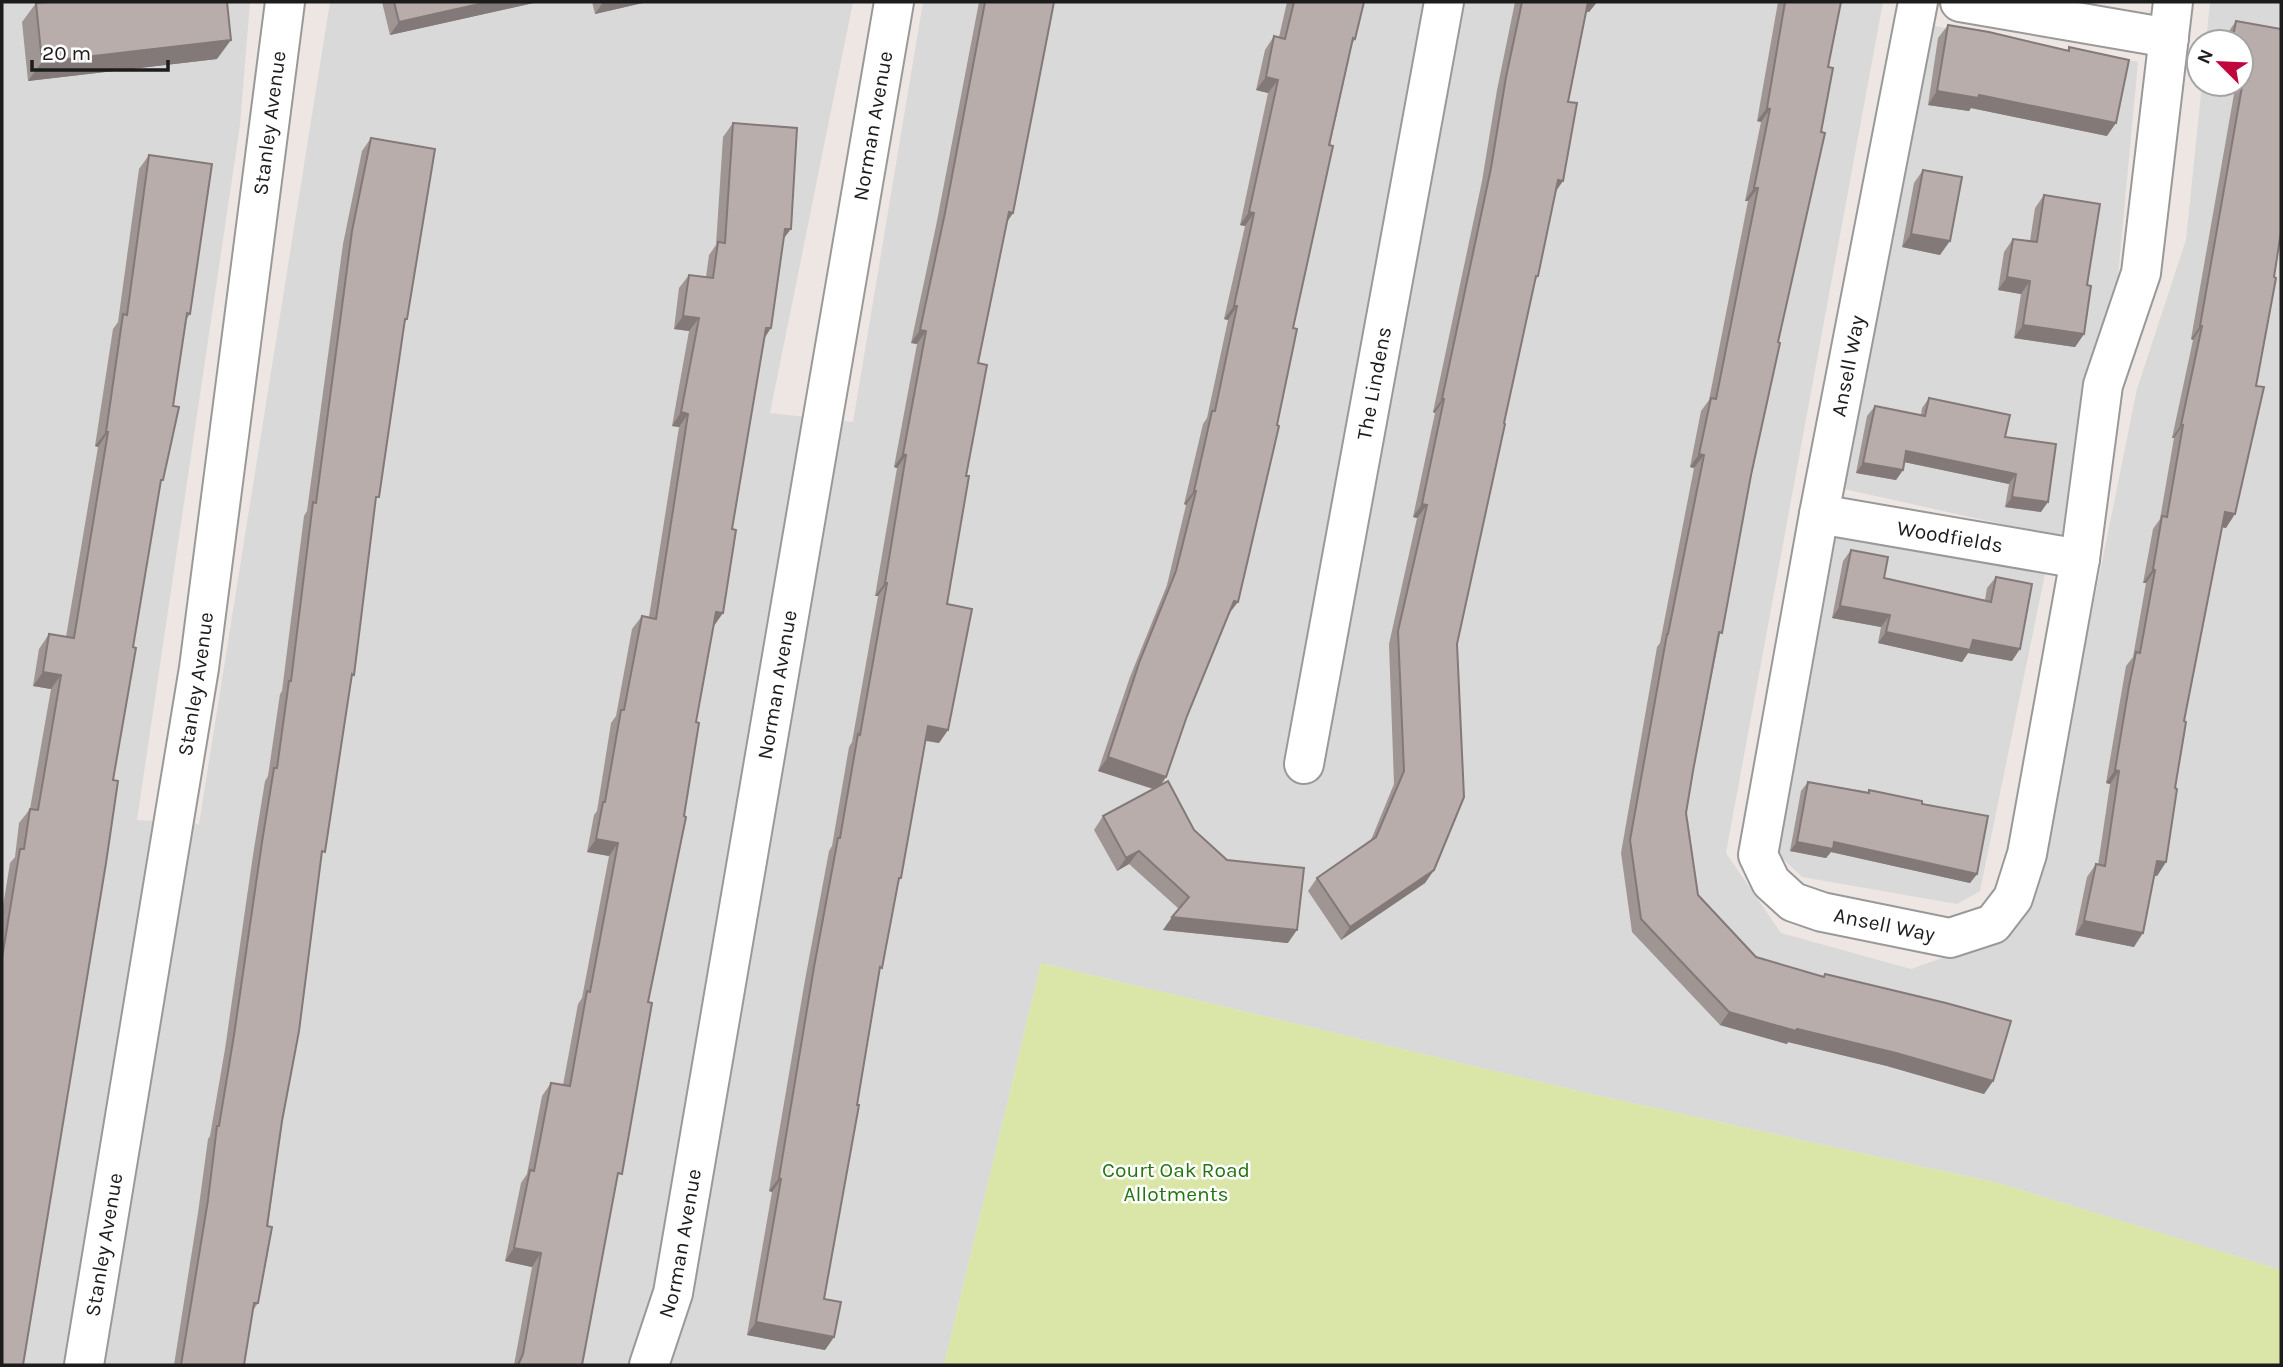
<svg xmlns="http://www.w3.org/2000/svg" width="2283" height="1367" font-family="Karla,sans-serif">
	<rect width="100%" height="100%" fill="#ede6e2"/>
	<g fill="#dad9d9">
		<polygon points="2,2 250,2 240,125 137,820 199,824 330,2 853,2 770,413 853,422 923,2 1883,2 1726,853 1781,933 1911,969 2007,935 2036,888 2137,389 2186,240 2202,84 2241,84 2241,42 2206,42 2210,2 2281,2 2281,1270 1998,1183 1591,1094 1041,963 944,1365 2,1365"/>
		<polygon points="1928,25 2138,62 2118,276 2065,538 1844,489 1845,471"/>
		<polygon points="1836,537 2046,569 1980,891 1957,904 1802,877 1779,855"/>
	</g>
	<polygon fill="#d9e6a8" points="1041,963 1591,1094 1998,1183 2281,1270 2281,1365 944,1365"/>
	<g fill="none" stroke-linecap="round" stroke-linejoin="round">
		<g stroke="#999" stroke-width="42">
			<g id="minor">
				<path id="s1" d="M 1918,2 L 1819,514 L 1758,855 L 1771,882 L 1793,902 L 1822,912 L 1950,938 L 1993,924 L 2013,898 L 2027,854 L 2080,559 L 2103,385 L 2141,273 L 2173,2"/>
				<polyline points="1960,2 2169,38"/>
				<path id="s2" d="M 1819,514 L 2080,559"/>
				<path id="s3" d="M 1304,764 L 1444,2"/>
				<path id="s4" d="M 84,1365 L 199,668 L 285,2"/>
				<path id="s5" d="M 649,1365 L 673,1293 L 894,2"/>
			</g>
		</g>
		<use href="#minor" stroke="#fff" stroke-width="38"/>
	</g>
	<g fill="#9f9593">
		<polygon points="382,2 538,2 390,35"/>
		<polygon points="592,2 647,2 595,14"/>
		<polygon points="979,2 1054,2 1013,213 1007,222 978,363 966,476 947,604 948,730 939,743 925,741 901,878 898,882 879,972 824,1299 834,1337 825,1350 747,1335 772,1192 769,1191 805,980 829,851 832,846 849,747 852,742 878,596 875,596 897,468 894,467 917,344 911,343 936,226"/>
		<polygon points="1287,2 1364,2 1355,39 1352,44 1228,615 1187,716 1166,777 1161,785 1194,830 1288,943 1163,930 1179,909 1129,864 1117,871 1094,830 1103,816 1153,789 1098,771 1130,677 1167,585 1186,505 1184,504 1203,424 1207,418 1228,320 1224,319 1245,226 1240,225 1268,93 1256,90 1265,50 1274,36 1279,37"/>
		<polygon points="1515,2 1597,2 1589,12 1586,11 1568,102 1556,192 1538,276 1535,281 1504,423 1457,644 1434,870 1425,883 1341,940 1308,891 1317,878 1371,840 1394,784 1389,644 1417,518 1413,517 1435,413 1433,412 1482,181 1497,90"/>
		<polygon points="1778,2 1841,2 1828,67 1778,342 1693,771 1686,813 1698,895 1756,957 1823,977 1825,974 1993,1081 1984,1094 1887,1066 1788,1042 1787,1044 1720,1025 1632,932 1621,853 1657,647 1660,643 1694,468 1690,467 1701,411 1709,400 1748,201 1745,201 1761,122 1757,121"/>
		<polygon points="36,3 217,59 28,81 22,22"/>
		<polygon points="2236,21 2281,29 2226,528 2222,527 2184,721 2166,862 2157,876 2155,875 2134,947 2075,935 2087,877 2096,864 2098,865 2110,784 2106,783 2126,666 2133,657 2146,583 2143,583 2153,529 2160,519 2174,438 2172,438 2193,340 2191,339 2234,94 2216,91 2218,84 2241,84 2241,42 2225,42 2227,34"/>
		<polygon points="1948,25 2067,51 2069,47 2107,136 1971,108 1969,111 1928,105 1938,38"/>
		<polygon points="733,123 783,239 764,338 696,722 648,1002 582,1365 514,1365 532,1267 505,1261 521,1183 527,1174 542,1096 551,1083 563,1085 578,1004 582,998 609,856 587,852 594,815 597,811 611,723 616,716 632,629 642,616 649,617 679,427 672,426 689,331 674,329 679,288 689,275 706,277 709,255 716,245 723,137"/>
		<polygon points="371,138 407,319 404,323 375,503 354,675 351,678 321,858 282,1121 258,1303 252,1312 244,1365 174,1365 198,1213 208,1139 210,1136 225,1049 253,855 265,781 268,776 280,694 282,691 304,516 307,511 343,244 362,151"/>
		<polygon points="149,155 190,314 186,320 160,486 2,1365 2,912 10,863 15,857 19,823 30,809 51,689 33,686 39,649 49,634 66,637 98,447 95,446 113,329 118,322 139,169"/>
		<polygon points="1923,170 1940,255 1902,247 1914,183"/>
		<polygon points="2044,195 2087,285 2084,334 2075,347 2014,338 2021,294 1998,290 2004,252 2013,239 2030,241 2035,208"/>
		<polygon points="1929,398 2005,437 2041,512 2005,507 2009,484 1904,462 1903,470 1896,480 1856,473 1867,416 1875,406 1921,415 1922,408"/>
		<polygon points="1851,550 1884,578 1985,600 1987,588 1996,577 2012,661 1968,653 1962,662 1878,643 1881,627 1832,618 1843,561"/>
		<polygon points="1808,782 1868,792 1869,790 1922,804 1977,874 1970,883 1831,852 1826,858 1790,851 1801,791"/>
	</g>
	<g fill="#827978">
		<polygon points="488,2 538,2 390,35 399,22"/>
		<polygon points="603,2 647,2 595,14"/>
		<polygon points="1585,2 1597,2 1589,12 1580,10"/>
		<polygon points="231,40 217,59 28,81 42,62"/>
		<polygon points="1266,77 1278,80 1268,93 1256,90"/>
		<polygon points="2241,81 2243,81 2234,94 2216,91 2221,84 2241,84"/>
		<polygon points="1937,91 1979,95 2116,123 2107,136 1971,108 1969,111 1928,105"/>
		<polygon points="1767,108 1770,109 1761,122 1757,121"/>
		<polygon points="1558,180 1563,181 1554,194"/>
		<polygon points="1754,188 1758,188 1748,201 1745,201"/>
		<polygon points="1009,212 1013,213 1004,226"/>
		<polygon points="1249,212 1254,213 1245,226 1240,225"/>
		<polygon points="785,229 791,229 781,242"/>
		<polygon points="1911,234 1950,241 1940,255 1902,247"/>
		<polygon points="2007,277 2030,281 2021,294 1998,290"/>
		<polygon points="1234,306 1237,306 1228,320 1224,319"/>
		<polygon points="683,316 699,318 689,331 674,329"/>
		<polygon points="2023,325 2084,334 2075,347 2014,338"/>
		<polygon points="2200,326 2202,326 2193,340 2191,339"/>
		<polygon points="766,328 771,328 762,342"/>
		<polygon points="920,330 926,331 917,344 911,343"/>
		<polygon points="1442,399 1444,399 1435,413 1433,412"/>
		<polygon points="681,412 688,414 679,427 672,426"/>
		<polygon points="2181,425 2183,425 2174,438 2172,438"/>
		<polygon points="106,432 108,432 98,447 95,446"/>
		<polygon points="1906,451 2016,474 2009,484 1899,461"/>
		<polygon points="903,454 906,455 897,468 894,467"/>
		<polygon points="1699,454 1704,455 1694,468 1690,467"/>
		<polygon points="1863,463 1903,470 1896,480 1856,473"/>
		<polygon points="1194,491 1196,491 1186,505 1184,504"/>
		<polygon points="2012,497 2048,502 2041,512 2005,507"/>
		<polygon points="1422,504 1427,505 1417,518 1413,517"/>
		<polygon points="2225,512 2235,514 2226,528 2216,526"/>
		<polygon points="2153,569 2155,570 2146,583 2143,583"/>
		<polygon points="885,583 887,583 878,596 875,596"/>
		<polygon points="1234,601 1238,602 1228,615"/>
		<polygon points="1840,606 1890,615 1881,627 1832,618"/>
		<polygon points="716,612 723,613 714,626"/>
		<polygon points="1886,632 1973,640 2020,649 2012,661 1968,653 1962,662 1878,643"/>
		<polygon points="43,672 61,675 51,689 33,686"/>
		<polygon points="928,726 948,730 939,743 919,739"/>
		<polygon points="1108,757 1166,777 1157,790 1098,771"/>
		<polygon points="2115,770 2119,771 2110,784 2106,783"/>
		<polygon points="596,839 618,843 609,856 587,852"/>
		<polygon points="1797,842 1834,842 1977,874 1970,883 1831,852 1826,858 1790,851"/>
		<polygon points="1139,851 1129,864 1117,871 1126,858"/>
		<polygon points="2157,861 2166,862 2157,876 2148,874"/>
		<polygon points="1434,870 1425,883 1341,940 1350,927"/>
		<polygon points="1172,917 1297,930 1288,943 1163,930"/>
		<polygon points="2084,921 2143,933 2134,947 2075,935"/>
		<polygon points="1729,1012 1896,1053 1993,1081 1984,1094 1887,1066 1788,1042 1787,1044 1720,1025"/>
		<polygon points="779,1178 781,1179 772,1192 769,1191"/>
		<polygon points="514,1248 541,1253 532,1267 505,1261"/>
		<polygon points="756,1322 834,1337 825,1350 747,1335"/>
	</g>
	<g fill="#b9adab" stroke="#827978" stroke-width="2">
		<polygon points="48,2 227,2 231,40 42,62 36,3"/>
		<polygon points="394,2 488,2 399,22"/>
		<polygon points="985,2 1054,2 1013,213 1009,212 978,363 987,365 966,476 969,476 947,604 972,609 948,730 928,726 901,878 899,878 882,968 880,967 857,1105 859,1105 824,1299 841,1302 834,1337 756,1322 781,1179 779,1178 814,967 838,838 840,838 858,734 860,735 887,583 885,583 906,455 903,454 926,331 920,330 945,213"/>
		<polygon points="1294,2 1364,2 1355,39 1353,38 1329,145 1333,146 1293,328 1297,329 1277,425 1279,426 1238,602 1234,601 1187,716 1166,777 1108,757 1139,663 1176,571 1196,491 1194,491 1212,411 1215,411 1237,306 1234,306 1254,213 1249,212 1278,80 1266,77 1274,36 1285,39"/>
		<polygon points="1522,2 1588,2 1568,102 1577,103 1563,181 1558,180 1538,276 1536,276 1504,423 1505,424 1457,644 1464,797 1434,870 1350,927 1317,878 1376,837 1404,771 1398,631 1427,505 1422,504 1444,399 1442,399 1491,168 1506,77"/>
		<polygon points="1785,2 1841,2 1828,67 1833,68 1821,132 1825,133 1778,342 1780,343 1751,475 1722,633 1719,632 1693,771 1686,813 1698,895 1756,957 1824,977 1825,974 1946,1003 2011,1021 1993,1081 1896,1053 1797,1029 1796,1031 1729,1012 1641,919 1630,840 1667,634 1668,634 1704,455 1699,454 1711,398 1716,399 1758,188 1754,188 1770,109 1767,108"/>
		<polygon points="2236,21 2281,29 2281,232 2274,277 2276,278 2256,386 2264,387 2235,514 2225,512 2184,721 2186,722 2175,788 2177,789 2166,862 2157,861 2143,933 2084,921 2096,864 2105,866 2119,771 2115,770 2129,686 2136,652 2140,653 2155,570 2153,569 2162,516 2167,517 2183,425 2181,425 2202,326 2200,326 2243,81 2241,81 2241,42 2232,42"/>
		<polygon points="1948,25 1989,32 2069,51 2069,47 2129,60 2116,123 1979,95 1978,98 1937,91"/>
		<polygon points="733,123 797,128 791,229 785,229 771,328 766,328 732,529 736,530 723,613 716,612 696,722 699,723 684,816 686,817 648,1002 652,1003 622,1174 618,1173 582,1365 518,1365 523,1354 541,1253 514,1248 530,1170 534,1171 551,1083 570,1086 587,991 590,992 618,843 596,839 603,802 605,802 621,710 624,710 642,616 656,619 688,414 681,412 699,318 683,316 689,275 713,278 718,242 725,243"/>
		<polygon points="371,138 435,149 407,319 405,319 379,497 376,497 354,675 352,674 325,852 322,851 299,1031 282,1121 267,1226 272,1227 258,1303 254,1303 244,1365 181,1365 208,1200 217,1126 219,1126 234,1035 262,842 274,768 277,768 289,681 291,681 313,502 316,503 352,231"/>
		<polygon points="149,155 212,164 190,314 187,313 173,406 179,407 163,480 161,480 133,647 136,648 113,780 118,781 106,863 23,1365 2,1365 2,958 20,849 24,849 30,809 38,810 61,675 43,672 49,634 74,638 108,432 106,432 123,314 127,315"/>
		<polygon points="1923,170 1962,177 1950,241 1911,234"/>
		<polygon points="2044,195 2100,204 2087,285 2091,286 2084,334 2023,325 2030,281 2007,277 2013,239 2037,242"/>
		<polygon points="1929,398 2010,415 2005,437 2056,444 2048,502 2012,497 2016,474 1906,451 1903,470 1863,463 1875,406 1925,416"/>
		<polygon points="1851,550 1888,557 1884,578 1991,602 1996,577 2032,584 2020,649 1973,640 1970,650 1886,632 1890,615 1840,606"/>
		<polygon points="1168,781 1194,830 1227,860 1304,868 1297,930 1172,917 1189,897 1139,851 1126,858 1103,816"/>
		<polygon points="1808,782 1869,793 1869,790 1922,801 1922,804 1988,816 1977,874 1834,842 1833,849 1797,842"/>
	</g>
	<g text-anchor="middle" stroke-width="5" stroke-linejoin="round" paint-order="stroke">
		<g font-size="21" fill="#1c1c1c" stroke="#fff">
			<text dy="7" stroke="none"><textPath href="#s4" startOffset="1256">Stanley Avenue</textPath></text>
			<text dy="7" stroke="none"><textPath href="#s5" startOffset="1260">Norman Avenue</textPath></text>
			<text transform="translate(1848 366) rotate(-79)" y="7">Ansell Way</text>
			<text dy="7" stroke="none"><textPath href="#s3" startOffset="387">The Lindens</textPath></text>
			<text dy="7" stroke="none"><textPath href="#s2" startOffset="133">Woodfields</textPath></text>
			<text dy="7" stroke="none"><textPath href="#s4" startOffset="690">Stanley Avenue</textPath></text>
			<text dy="7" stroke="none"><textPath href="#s5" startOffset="693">Norman Avenue</textPath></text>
			<text dy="7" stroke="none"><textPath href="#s1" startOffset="1022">Ansell Way</textPath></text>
			<text dy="7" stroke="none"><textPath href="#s5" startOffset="126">Norman Avenue</textPath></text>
			<text dy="7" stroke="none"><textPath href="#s4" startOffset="122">Stanley Avenue</textPath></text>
		</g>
		<g font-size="21" fill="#24750f" stroke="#fff">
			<text x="1176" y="1177">Court Oak Road<tspan x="1176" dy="24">Allotments</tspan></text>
		</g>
	</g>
	<rect width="2283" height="1367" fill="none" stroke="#1c1c1c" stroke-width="7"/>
	<g transform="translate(2220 63) rotate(294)"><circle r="33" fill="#ffffff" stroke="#a4a4a4" stroke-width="2"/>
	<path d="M0-5L12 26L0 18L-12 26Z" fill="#c0073d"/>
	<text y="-10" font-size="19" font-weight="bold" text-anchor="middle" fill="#1c1c1c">N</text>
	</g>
	<path d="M32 60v10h136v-10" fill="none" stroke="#1c1c1c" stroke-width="3.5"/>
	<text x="42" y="60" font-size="21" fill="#1c1c1c" stroke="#ffffff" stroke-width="5" paint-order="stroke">20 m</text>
</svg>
